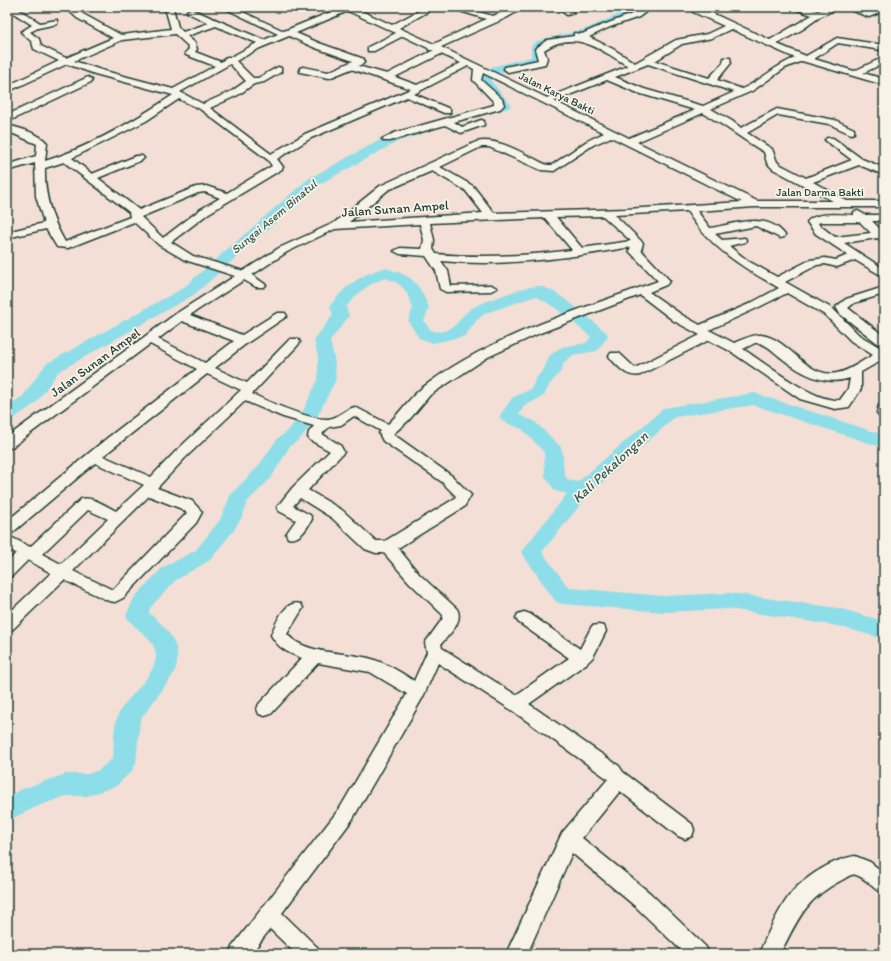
<svg xmlns="http://www.w3.org/2000/svg" width="891" height="961" font-family="Itim,sans-serif">
	<rect width="100%" height="100%" fill="#f3dfd5"/>
	<filter id="ink" filterUnits="userSpaceOnUse"><feTurbulence type="fractalNoise" baseFrequency=".025" numOctaves="2"/><feDisplacementMap in="SourceGraphic" scale="8" xChannelSelector="R" yChannelSelector="G"/><feConvolveMatrix kernelMatrix="1 2 1 2 8 2 1 2 1" color-interpolation-filters="sRGB"/></filter>
	<g filter="url(#ink)">
		<g fill="none" stroke-linecap="round" stroke-linejoin="round">
			<g fill="#8edee9" fill-rule="evenodd">
				<polygon points="635,7 649,7 594,34 545,46 543,47 544,54 540,61 499,73 490,80 511,105 509,108 478,117 472,113 474,110 497,103 477,79 491,67 531,57 531,46 537,41 586,29"/>
				<polygon points="414,128 420,132 419,135 399,141 318,185 195,294 58,372 35,404 13,419 7,421 7,407 23,396 46,364 183,288 308,179 389,135"/>
				<path d="M 384,268 C 412,275 418,281 429,308 L 424,321 C 430,330 432,333 443,331 C 460,327 459,315 474,307 C 485,301 526,286 538,286 C 555,287 592,321 606,332 L 608,336 L 597,351 L 573,355 L 564,362 L 561,371 L 550,384 L 544,396 L 524,406 L 519,415 L 534,421 L 560,446 C 566,456 560,470 568,480 L 578,482 L 664,408 L 754,393 L 884,435 L 884,448 L 753,405 L 675,417 L 589,494 L 542,552 L 569,588 L 664,596 L 729,593 L 838,608 L 884,621 L 884,639 L 838,626 L 729,609 L 664,612 L 563,604 L 556,602 L 521,552 L 567,494 L 555,491 L 545,476 L 544,452 L 522,429 L 502,421 L 499,417 L 512,398 L 531,389 L 536,378 L 544,369 L 550,355 L 562,347 L 586,343 L 591,337 L 554,307 L 536,296 L 486,313 L 477,320 L 465,336 L 433,343 L 419,338 L 408,321 L 413,308 C 407,291 403,283 385,278 C 368,284 358,293 346,307 L 349,316 L 330,341 L 334,357 L 336,379 L 316,419 L 299,440 L 290,446 L 271,478 L 247,502 L 244,513 L 234,530 L 210,560 L 176,580 L 150,608 L 149,613 C 168,628 186,649 173,675 L 140,720 L 136,763 L 132,771 L 116,786 L 87,796 L 66,796 L 38,806 L 7,821 L 7,797 L 22,789 L 66,774 L 87,774 L 99,770 L 113,758 C 114,745 113,728 118,715 C 126,697 158,674 156,654 C 154,636 134,630 126,616 L 134,598 L 162,568 L 196,550 L 220,520 L 231,494 L 257,468 L 278,438 L 287,432 L 302,413 L 318,379 L 318,357 L 314,340 L 333,315 L 330,306 C 343,287 361,274 384,268 Z"/>
			</g>
			<g stroke="#1f3d34" stroke-width="3">
				<g id="minor">
					<path d="M 7,7 L 15,7 L 40,23 L 57,20 L 57,24 L 38,28 L 30,32 L 39,39 L 41,46 L 66,58 L 113,38 L 77,18 L 65,7 L 74,7 L 83,14 L 121,35 L 171,29 L 166,11 L 159,7 L 173,8 L 178,27 L 183,32 L 209,23 L 188,13 L 187,11 L 191,9 L 264,40 L 278,34 L 222,7 L 232,7 L 284,31 L 343,7 L 353,7 L 392,25 L 426,7 L 436,7 L 399,28 L 434,44 L 486,19 L 447,7 L 460,7 L 493,16 L 515,7 L 525,7 L 506,18 L 441,47 L 547,98 L 628,66 C 600,49 575,29 544,50 L 547,58 L 545,64 L 508,72 L 504,69 L 505,67 L 538,60 L 535,49 L 547,40 L 574,36 L 574,33 L 582,34 C 598,26 615,21 632,14 C 641,10 641,7 652,7 L 639,17 L 610,27 L 589,37 L 613,49 L 635,63 L 676,40 L 707,34 L 724,26 L 693,12 L 691,7 L 699,7 L 770,40 L 812,15 L 789,7 L 802,7 L 818,11 L 830,7 L 841,7 L 821,16 L 803,29 L 777,44 L 806,56 L 837,38 L 884,45 L 884,49 L 881,50 L 838,43 L 814,59 L 854,71 L 884,57 L 884,63 L 863,73 L 884,79 L 884,85 L 802,61 L 785,68 L 752,91 L 711,109 L 732,121 L 741,128 L 777,109 L 835,120 L 854,129 L 854,133 L 851,134 L 829,124 L 778,115 L 747,133 L 772,149 L 777,162 L 781,165 L 806,178 L 852,160 L 825,140 L 827,138 L 833,138 L 862,159 L 884,168 L 884,175 L 859,165 L 813,182 L 847,201 L 884,201 L 884,207 L 755,207 L 697,211 L 710,228 C 734,224 767,211 785,235 L 784,237 L 780,238 L 756,226 L 715,234 L 722,240 L 745,238 L 746,240 L 745,242 L 729,246 L 748,261 L 777,277 L 810,260 L 825,258 L 836,260 L 848,255 L 816,234 L 807,222 C 816,211 841,215 854,215 L 854,212 L 858,211 L 865,215 L 884,215 L 884,221 L 872,221 L 884,233 L 884,242 L 877,238 L 844,243 L 884,269 L 884,277 L 855,260 L 837,267 L 825,264 L 817,265 L 785,282 L 833,309 L 859,335 L 884,350 L 884,359 L 861,372 L 861,389 L 849,407 L 835,409 L 800,399 L 730,351 L 709,340 L 640,375 C 627,378 619,367 611,359 L 609,356 L 611,353 L 619,353 L 635,368 L 700,335 L 674,321 L 640,295 L 540,333 L 488,357 L 430,395 L 409,420 L 393,434 L 452,476 L 471,495 L 464,507 L 398,548 L 419,574 L 457,609 C 464,622 449,634 441,644 L 442,648 L 516,695 L 569,658 L 518,622 L 516,618 L 518,614 L 524,612 L 530,614 L 580,649 L 592,626 L 598,625 L 604,626 L 606,631 L 593,657 L 587,663 L 529,704 L 619,766 L 623,772 L 692,824 L 694,830 L 692,836 L 685,839 L 678,836 L 620,791 L 582,838 L 650,893 L 706,947 L 709,954 L 685,954 L 636,907 L 572,853 L 527,954 L 506,954 L 562,833 L 608,779 L 510,709 L 438,663 L 423,697 L 352,820 L 282,913 L 317,947 L 320,954 L 296,954 L 270,929 L 251,954 L 229,954 L 232,947 L 340,808 L 407,694 L 370,672 L 318,663 L 271,714 L 265,716 L 259,714 L 257,709 L 259,704 L 302,658 C 288,653 278,648 271,635 C 276,623 285,599 301,604 L 303,608 L 287,634 C 304,655 348,652 372,659 C 387,664 401,672 414,681 L 427,652 L 425,643 L 443,618 L 443,615 L 409,582 L 384,553 L 376,553 L 365,549 L 332,518 L 300,498 L 293,506 L 310,515 L 312,519 C 307,528 300,541 288,538 L 286,534 L 296,520 L 279,511 L 277,507 L 293,487 L 330,451 L 310,440 L 308,437 L 309,432 L 314,426 L 283,417 L 245,401 L 185,458 L 157,488 L 192,501 L 202,512 L 196,523 L 123,598 L 115,602 L 109,601 L 64,580 L 13,629 L 7,631 L 7,615 L 51,573 L 28,560 L 12,576 L 7,578 L 7,563 L 16,553 L 7,548 L 7,535 L 30,547 L 81,499 C 92,496 106,506 116,511 L 144,485 L 95,463 L 12,533 L 7,534 L 7,521 L 106,439 L 197,369 L 150,344 L 12,447 L 7,449 L 7,437 L 177,313 L 235,276 L 185,260 L 159,245 L 134,222 L 68,248 L 57,247 L 46,229 L 7,238 L 7,232 L 44,223 L 36,196 L 35,163 L 7,171 L 7,165 L 36,156 L 37,144 L 7,131 L 7,125 C 19,128 39,133 47,143 L 45,161 C 90,147 134,121 173,95 L 95,74 L 67,64 L 7,92 L 7,86 L 59,61 L 34,49 L 32,42 L 21,32 L 32,25 L 7,9 ZM 348,11 L 396,33 L 368,47 L 368,51 L 374,51 L 403,36 L 428,48 L 429,50 L 434,50 L 387,74 L 358,66 L 364,63 L 364,59 L 319,43 L 296,33 ZM 216,26 L 257,43 L 231,57 L 227,57 L 221,62 L 195,52 L 197,49 L 195,43 L 187,36 ZM 731,29 L 795,58 C 774,66 762,80 742,89 L 717,80 L 731,63 L 730,58 L 724,58 L 723,63 L 709,78 L 655,61 L 682,44 L 712,38 ZM 175,34 L 188,46 L 189,49 L 185,53 L 186,55 L 215,66 L 173,89 L 101,70 L 74,61 L 122,40 ZM 289,36 L 313,47 L 353,61 L 328,72 L 303,67 L 300,68 L 300,72 L 329,78 L 351,69 L 411,89 L 305,134 L 271,154 L 210,108 L 238,95 L 254,84 L 264,82 L 281,72 L 281,68 L 278,67 L 258,78 L 253,78 L 236,61 L 260,48 ZM 441,54 L 461,63 L 417,85 L 395,77 ZM 230,64 L 246,81 L 232,91 L 203,104 L 180,92 ZM 648,64 L 734,92 L 703,106 L 644,89 L 615,77 ZM 468,66 L 474,69 L 473,80 L 494,102 L 494,105 L 394,133 L 382,139 L 384,141 L 390,141 L 445,125 L 461,133 L 484,125 L 484,121 L 481,120 L 462,127 L 454,122 L 500,109 L 504,105 L 502,99 L 481,80 L 483,73 L 604,133 L 587,141 L 552,165 L 547,165 C 526,156 499,136 476,142 L 380,186 L 334,223 L 279,248 L 243,271 L 193,256 L 171,242 L 209,213 L 282,169 L 283,167 L 277,159 L 311,138 L 407,97 L 444,113 L 450,113 L 450,109 L 414,94 ZM 607,80 L 638,93 L 695,110 L 629,138 L 554,101 ZM 179,99 L 200,109 L 268,160 L 272,166 L 227,193 L 206,186 L 196,187 L 139,210 L 98,178 L 142,160 L 144,158 L 142,156 L 136,156 L 92,174 L 72,158 L 146,121 ZM 703,113 C 725,125 743,140 764,152 L 767,163 L 773,169 L 833,201 L 757,201 L 637,142 ZM 611,137 L 742,202 L 626,209 L 494,213 L 473,186 L 440,167 L 481,147 L 489,147 L 541,170 L 554,171 L 593,145 ZM 64,162 L 129,212 L 130,217 L 65,242 C 51,218 44,195 45,168 ZM 432,171 L 465,190 L 483,213 L 349,222 L 388,190 ZM 205,192 L 220,198 L 201,209 L 163,238 L 141,217 L 198,193 ZM 687,211 C 709,247 744,268 779,288 L 749,304 L 700,325 L 682,315 L 649,292 L 666,285 L 670,281 L 641,250 L 643,243 L 615,215 ZM 603,216 L 631,241 L 582,248 L 556,217 ZM 545,218 L 572,250 C 526,256 481,258 436,254 L 433,249 L 434,240 L 430,223 ZM 821,222 L 860,222 L 871,233 L 835,237 L 819,225 L 818,223 ZM 420,224 L 424,240 L 422,249 L 400,248 L 394,251 L 400,254 L 426,256 L 436,271 L 440,289 L 446,292 L 491,291 L 497,288 L 491,285 L 451,286 L 448,271 L 441,261 C 505,267 568,258 631,247 L 629,251 L 631,253 L 658,281 C 577,311 491,335 422,388 C 409,398 400,413 388,424 L 355,407 C 346,409 341,415 333,418 C 317,424 267,401 252,394 L 298,345 L 300,342 L 298,339 L 290,339 L 247,383 L 215,368 L 247,343 L 287,316 L 285,313 L 277,313 L 242,335 L 190,315 L 244,280 L 256,287 L 264,287 L 266,285 L 252,275 L 287,252 L 335,229 ZM 787,293 L 825,315 L 851,341 L 873,355 C 862,361 849,371 837,373 C 806,379 789,338 761,335 C 752,334 742,340 734,343 L 709,330 L 757,308 ZM 182,321 L 234,341 L 205,363 L 158,339 ZM 755,343 C 764,342 772,350 779,356 C 799,372 823,387 850,378 L 848,389 L 840,400 C 814,403 765,363 743,349 ZM 207,374 L 241,390 L 175,452 L 151,477 L 103,456 ZM 354,416 L 381,431 L 379,433 L 383,441 L 442,482 L 456,496 L 454,499 L 385,541 L 376,541 L 342,510 L 308,490 L 344,452 L 340,445 L 322,434 L 329,427 L 341,425 ZM 149,496 L 182,509 L 187,513 L 113,590 L 73,571 ZM 88,510 L 108,519 L 61,564 L 42,554 Z"/>
					<polygon points="556,7 566,7 574,13 567,15"/>
					<polygon points="842,7 854,7 869,12 884,7 884,11 869,17"/>
					<polygon points="88,77 92,80 91,82 7,122 7,115"/>
					<polygon points="884,287 884,294 854,303 848,308 884,336 884,346 880,345 840,314 836,307 846,299"/>
					<polygon points="884,404 884,417 879,416 877,413 879,405"/>
					<path d="M 855,856 L 870,862 L 884,873 L 884,894 C 873,890 867,878 856,875 C 852,873 846,878 842,880 C 805,899 798,919 780,954 L 759,954 C 767,935 780,906 793,891 C 808,875 834,859 855,856 Z"/>
				</g>
			</g>
			<use href="#minor" fill="#f7f3e8" fill-rule="evenodd"/>
		</g>
	</g>
	<g text-anchor="middle" stroke-width="3.5" stroke-linejoin="round" paint-order="stroke">
		<g font-size="11" fill="#1f3d34" stroke="#f7f3e8">
			<text transform="translate(557 93) rotate(26)" y="4">Jalan Karya Bakti</text>
			<text x="820" y="196">Jalan Darma Bakti</text>
		</g>
		<g font-size="12" font-style="italic" fill="#355d58" stroke="#f7f3e8">
			<text transform="translate(274 217) rotate(-40)" y="4">Sungai Asem Binatul</text>
		</g>
		<g font-size="13" fill="#1f3d34" stroke="#f7f3e8">
			<text transform="translate(395 208) rotate(-4)" y="5">Jalan Sunan Ampel</text>
			<text transform="translate(95 362) rotate(-36)" y="5">Jalan Sunan Ampel</text>
		</g>
		<g font-size="14" font-style="italic" fill="#355d58" stroke="#f7f3e8">
			<text transform="translate(610 467) rotate(-43)" y="5">Kali Pekalongan</text>
		</g>
	</g>
	<rect width="891" height="961" fill="none" stroke="#f7f3e8" stroke-width="24"/>
	<rect x="12" y="12" width="867" height="937" fill="none" stroke="#1f3d34" stroke-width="1.5" filter="url(#ink)"/>
</svg>
